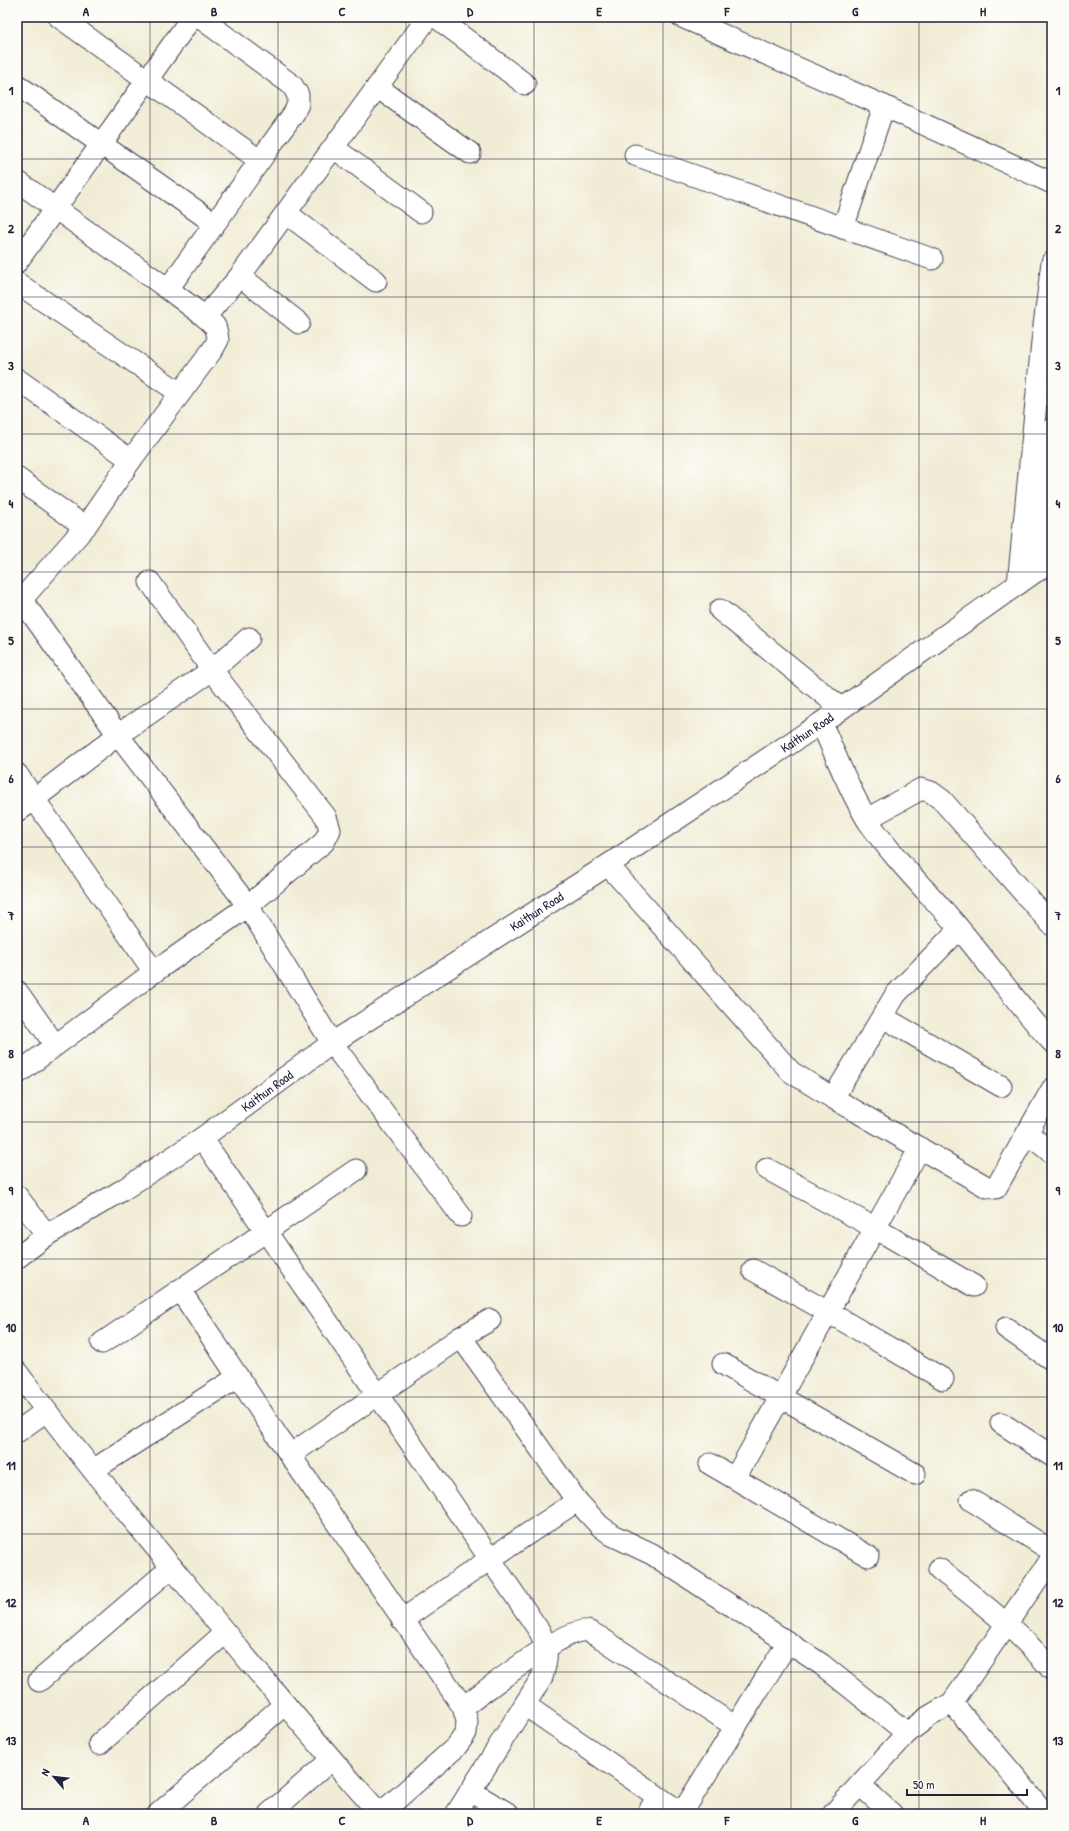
<svg xmlns="http://www.w3.org/2000/svg" width="1069" height="1831" font-family="'Patrick Hand',sans-serif">
	<rect width="100%" height="100%" fill="#fdfcf7"/>
	<filter id="ink" filterUnits="userSpaceOnUse"><feTurbulence type="fractalNoise" baseFrequency=".025" numOctaves="2"/><feDisplacementMap in="SourceGraphic" scale="8" xChannelSelector="R" yChannelSelector="G"/><feConvolveMatrix kernelMatrix="1 2 1 2 8 2 1 2 1" color-interpolation-filters="sRGB"/></filter>
	<filter id="wash" filterUnits="userSpaceOnUse"><feTurbulence type="fractalNoise" baseFrequency=".012" numOctaves="4" result="noise"/><feDisplacementMap in="SourceGraphic" scale="16" xChannelSelector="R" yChannelSelector="G"/><feGaussianBlur stdDeviation="0.9" result="paint"/><feColorMatrix in="noise" values="0 0 0 0 0 0 0 0 0 0 0 0 0 0 0 0 0 1.4 0 .05"/><feComposite in="paint" operator="in"/></filter>
	<g filter="url(#wash)">
		<rect width="100%" height="100%" fill="#f1ecd5"/>
	</g>
	<g filter="url(#ink)">
		<g fill="none" stroke-linecap="round" stroke-linejoin="round">
			<g stroke="#414052" stroke-width="23">
				<g id="minor">
					<polyline points="59,17 259,160"/>
					<polyline points="436,17 525,84"/>
					<polyline points="682,17 884,106 1052,183"/>
					<polyline points="17,85 214,223"/>
					<polyline points="377,87 470,153"/>
					<polyline points="334,148 421,212"/>
					<polyline points="635,155 932,259"/>
					<polyline points="17,181 168,289 205,317 215,326 217,333 218,340 213,349 131,460 85,527 22,599"/>
					<polyline points="286,213 376,281"/>
					<polyline points="843,228 884,106"/>
					<polyline points="17,262 192,17"/>
					<polyline points="240,276 299,323"/>
					<polyline points="17,283 180,393"/>
					<polyline points="168,289 294,113 298,104 298,95 292,85 199,17"/>
					<polyline points="205,317 240,276 428,17"/>
					<polyline points="17,379 131,460"/>
					<polyline points="17,478 85,527"/>
					<polyline points="1037,571 1052,429"/>
					<polyline points="1018,584 1042,342 1052,262"/>
					<polyline points="17,593 118,735 248,906 332,1043 461,1216"/>
					<polyline points="720,610 841,708"/>
					<path d="M 821,723 C 836,755 849,791 868,821 C 894,859 928,892 958,927 C 990,965 1018,1005 1052,1042"/>
					<polyline points="17,774 154,972"/>
					<polyline points="17,812 118,735 212,670 249,638"/>
					<polyline points="867,819 921,789 931,792 942,800 1052,925"/>
					<polyline points="608,865 791,1072 833,1098 987,1187"/>
					<polyline points="17,991 55,1045"/>
					<polyline points="883,1017 1001,1086"/>
					<polyline points="17,1074 154,972 248,906 324,842 330,830 326,817 212,670 150,582"/>
					<polyline points="833,1098 896,994 959,929"/>
					<polyline points="1027,1133 1052,1153"/>
					<path d="M 202,1138 L 540,1632 C 548,1651 548,1658 542,1677 L 456,1814"/>
					<polyline points="767,1169 875,1228 974,1286"/>
					<polyline points="996,1188 1052,1089"/>
					<polyline points="17,1196 47,1235"/>
					<path id="s1" d="M 17,1258 L 47,1235 L 121,1191 L 202,1138 L 332,1043 L 608,865 L 821,723 L 1052,560"/>
					<polyline points="753,1270 828,1312 943,1379"/>
					<polyline points="180,1290 290,1455 463,1707 467,1721 466,1733 456,1747 380,1814"/>
					<polyline points="1006,1328 1052,1360"/>
					<polyline points="461,1337 577,1501 600,1526 612,1535 652,1554 821,1664 907,1733"/>
					<polyline points="102,1343 356,1170"/>
					<polyline points="723,1364 915,1474"/>
					<path d="M 17,1372 C 69,1442 124,1509 179,1576 C 245,1657 311,1737 380,1814"/>
					<polyline points="1001,1423 1052,1456"/>
					<polyline points="17,1432 46,1411"/>
					<polyline points="290,1455 461,1337 490,1320"/>
					<polyline points="710,1464 868,1556"/>
					<polyline points="93,1470 238,1377"/>
					<polyline points="735,1478 920,1148"/>
					<polyline points="971,1500 1052,1551"/>
					<path d="M 939,1569 C 979,1601 1019,1631 1052,1670"/>
					<polyline points="402,1620 490,1559 577,1501"/>
					<polyline points="39,1681 172,1567"/>
					<polyline points="952,1703 1017,1779 1045,1814"/>
					<polyline points="525,1705 683,1814"/>
					<path d="M 463,1707 C 485,1692 564,1627 587,1631 C 591,1632 597,1636 601,1638 L 736,1727"/>
					<polyline points="99,1744 225,1633"/>
					<polyline points="860,1785 892,1814"/>
					<polyline points="470,1791 509,1814"/>
					<polyline points="682,1813 788,1642"/>
					<polyline points="158,1814 285,1704"/>
					<polyline points="269,1814 331,1760"/>
					<polyline points="647,1814 658,1797"/>
					<polyline points="833,1814 907,1733 928,1717 952,1703 1052,1558"/>
				</g>
			</g>
			<use href="#minor" stroke="#fff" stroke-width="21"/>
		</g>
	</g>
	<path fill="none" stroke="#22223b" stroke-width="1" stroke-opacity="0.55" d="M 150,17 L 150,1814M 278,17 L 278,1814M 406,17 L 406,1814M 534,17 L 534,1814M 663,17 L 663,1814M 791,17 L 791,1814M 919,17 L 919,1814M 17,159 L 1052,159M 17,297 L 1052,297M 17,434 L 1052,434M 17,572 L 1052,572M 17,709 L 1052,709M 17,847 L 1052,847M 17,984 L 1052,984M 17,1122 L 1052,1122M 17,1259 L 1052,1259M 17,1397 L 1052,1397M 17,1534 L 1052,1534M 17,1672 L 1052,1672"/>
	<g text-anchor="middle" stroke-width="4" stroke-linejoin="round" paint-order="stroke">
		<g font-size="13" fill="#22223b" stroke="#fdfcf7">
			<text dy="5" stroke="none"><textPath href="#s1" startOffset="949">Kaithun Road</textPath></text>
			<text dy="5" stroke="none"><textPath href="#s1" startOffset="625">Kaithun Road</textPath></text>
			<text dy="5" stroke="none"><textPath href="#s1" startOffset="301">Kaithun Road</textPath></text>
		</g>
	</g>
	<rect width="1069" height="1831" fill="none" stroke="#fdfcf7" stroke-width="44"/>
	<g transform="translate(54 1777) rotate(298)" stroke="#fdfcf7" stroke-width="3" paint-order="stroke">
	<path d="M0-3L7 15L0 10L-7 15Z" fill="#22223b"/>
	<text y="-6" font-size="11" font-weight="bold" text-anchor="middle" fill="#22223b">N</text>
	</g>
	<path d="M907 1789v6h120v-6" fill="none" stroke="#22223b" stroke-width="2"/>
	<text x="913" y="1789" font-size="12" fill="#22223b" stroke="#fdfcf7" stroke-width="3" paint-order="stroke">50 m</text>
	<rect x="22" y="22" width="1025" height="1787" fill="none" stroke="#22223b" stroke-width="1.5"/>
	<g font-size="13" text-anchor="middle" font-weight="bold" fill="#22223b">
		<text x="86" y="16">A</text>
		<text x="214" y="16">B</text>
		<text x="342" y="16">C</text>
		<text x="470" y="16">D</text>
		<text x="599" y="16">E</text>
		<text x="727" y="16">F</text>
		<text x="855" y="16">G</text>
		<text x="983" y="16">H</text>
		<text x="11" y="95">1</text>
		<text x="1058" y="95">1</text>
		<text x="11" y="233">2</text>
		<text x="1058" y="233">2</text>
		<text x="11" y="370">3</text>
		<text x="1058" y="370">3</text>
		<text x="11" y="508">4</text>
		<text x="1058" y="508">4</text>
		<text x="11" y="645">5</text>
		<text x="1058" y="645">5</text>
		<text x="11" y="783">6</text>
		<text x="1058" y="783">6</text>
		<text x="11" y="920">7</text>
		<text x="1058" y="920">7</text>
		<text x="11" y="1058">8</text>
		<text x="1058" y="1058">8</text>
		<text x="11" y="1195">9</text>
		<text x="1058" y="1195">9</text>
		<text x="11" y="1332">10</text>
		<text x="1058" y="1332">10</text>
		<text x="11" y="1470">11</text>
		<text x="1058" y="1470">11</text>
		<text x="11" y="1607">12</text>
		<text x="1058" y="1607">12</text>
		<text x="11" y="1745">13</text>
		<text x="1058" y="1745">13</text>
		<text x="86" y="1825">A</text>
		<text x="214" y="1825">B</text>
		<text x="342" y="1825">C</text>
		<text x="470" y="1825">D</text>
		<text x="599" y="1825">E</text>
		<text x="727" y="1825">F</text>
		<text x="855" y="1825">G</text>
		<text x="983" y="1825">H</text>
	</g>
</svg>
